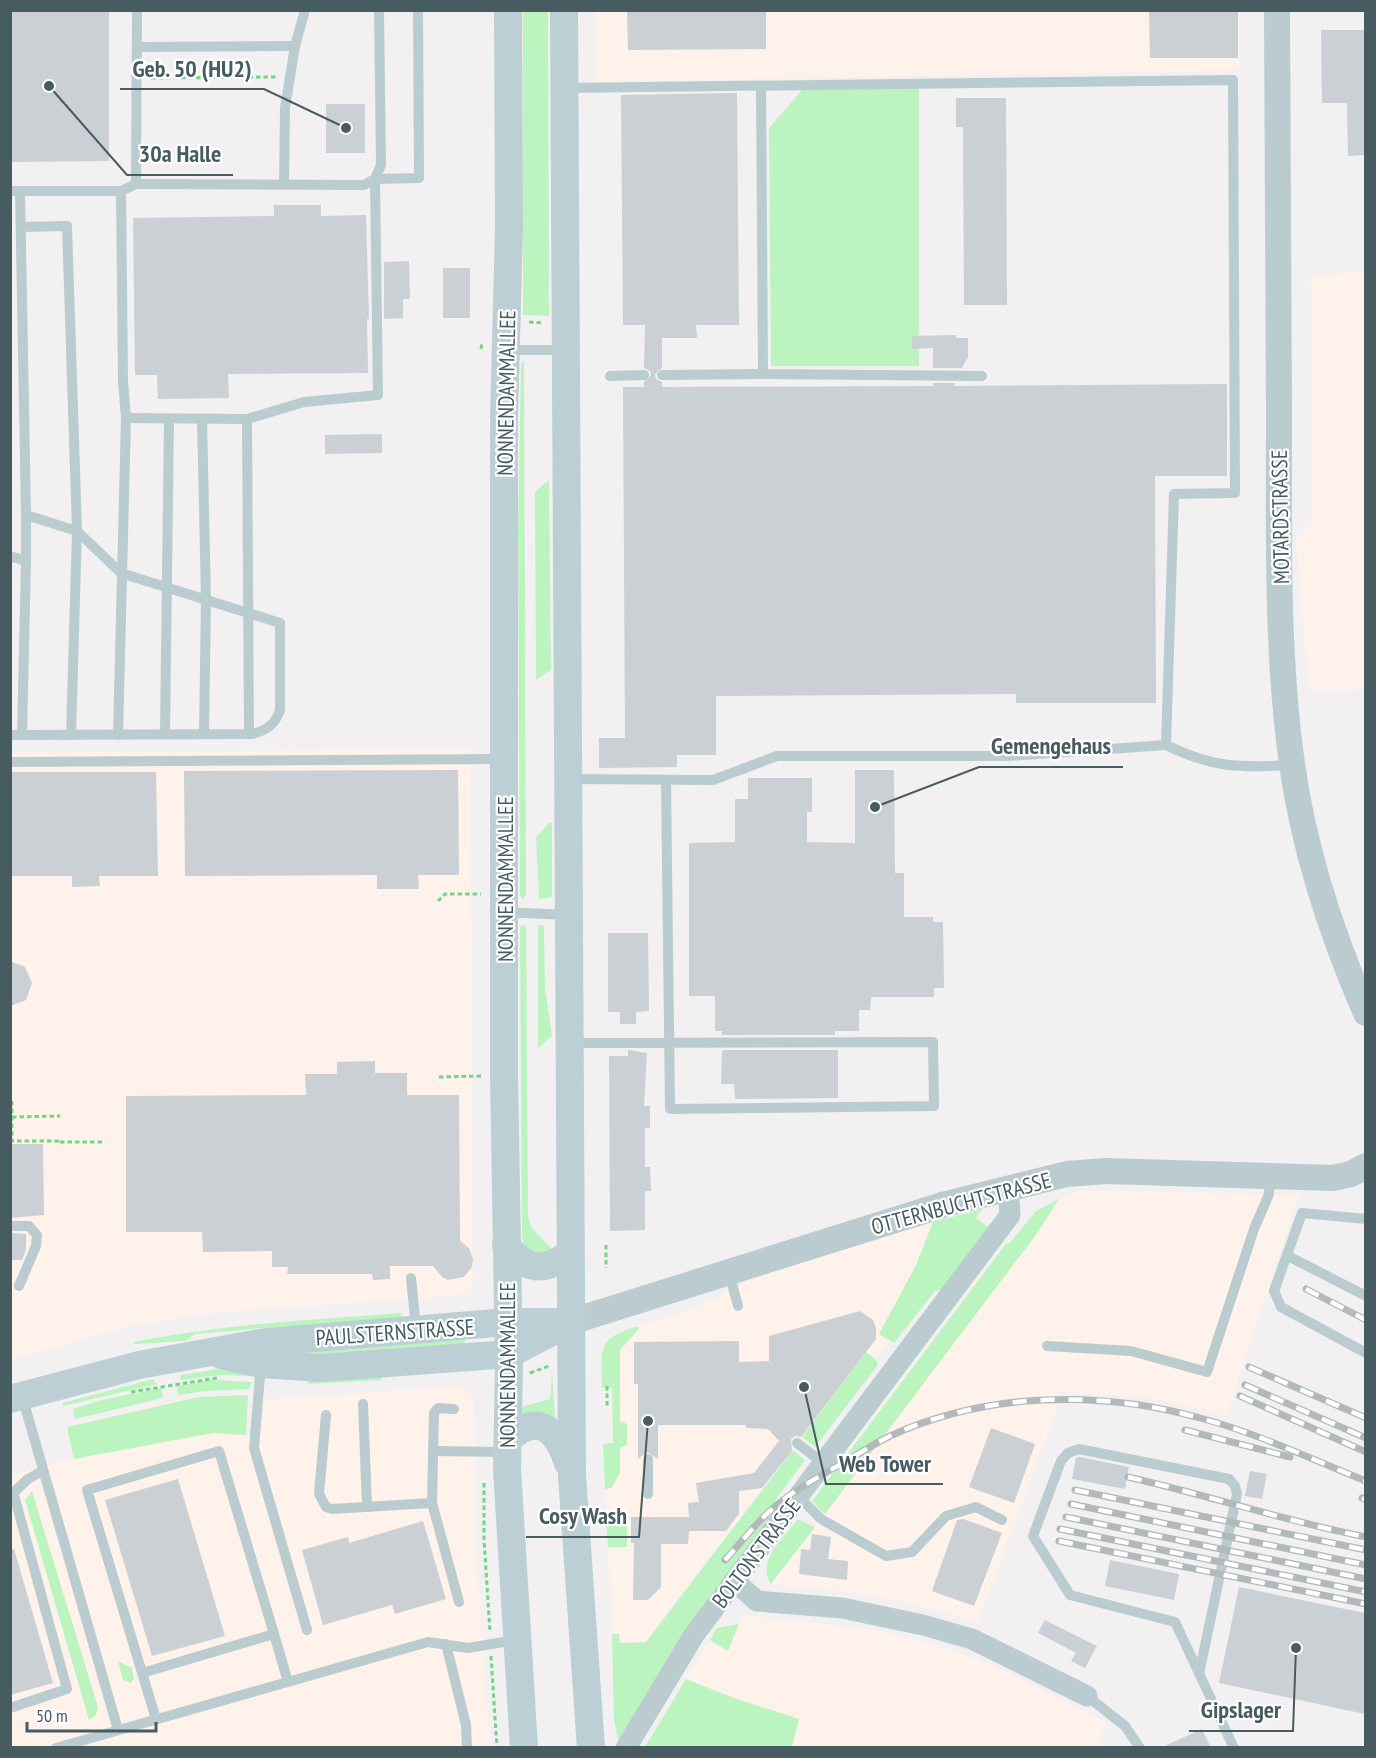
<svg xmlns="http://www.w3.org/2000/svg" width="1376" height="1758" font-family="'PT Sans Narrow',sans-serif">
	<rect width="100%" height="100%" fill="#f3f0f1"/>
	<g fill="#fef2ea">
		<polygon points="595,11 1240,11 1240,70 596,82"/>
		<polygon points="1365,271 1365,689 1309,690 1296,540 1312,523 1311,276"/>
		<polygon points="470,750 473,1283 461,1295 201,1314 125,1327 11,1360 11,752"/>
		<polygon points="1083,1190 1299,1195 1226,1416 1147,1397 1058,1392 1057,1407 978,1622 906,1602 862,1594 771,1584 1038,1232 1059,1199"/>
		<polygon points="974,1210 880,1334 889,1342 876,1360 866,1352 659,1623 615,1693 603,1444 613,1443 612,1388 602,1388 602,1350 614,1333 694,1309 752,1280 787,1267"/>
		<polygon points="462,1386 474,1399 475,1535 490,1747 11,1748 11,1476 60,1461 213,1433 261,1436 262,1400"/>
		<polygon points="742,1615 875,1630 939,1645 1006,1671 1106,1723 1097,1747 645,1748 710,1640 728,1651"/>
	</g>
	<g fill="#bcf4c0">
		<polygon points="523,11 548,11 549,316 523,315"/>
		<polygon points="919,87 919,366 771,366 769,128 802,90"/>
		<polygon points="524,361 526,895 523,899 520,895 518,531 521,364"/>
		<polygon points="549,480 551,670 536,680 535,492"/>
		<polygon points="549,823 552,823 552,897 539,899 536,837"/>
		<polygon points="523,925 526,927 528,1216 531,1227 552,1249 540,1254 524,1248 522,1232 520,926"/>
		<polygon points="538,925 543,925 544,928 545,988 552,1036 538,1048"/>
		<polygon points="1059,1199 1038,1232 825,1514 812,1501 1006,1244 1009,1244 1036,1211"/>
		<polygon points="982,1209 976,1218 991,1229 946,1289 935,1291 894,1343 879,1334 916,1265 933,1222"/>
		<path d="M 401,1313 L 402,1323 L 293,1331 L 287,1326 L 195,1334 L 186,1341 L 134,1344 L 133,1342 C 222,1324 311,1320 401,1313 Z"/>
		<path d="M 639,1326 L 639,1329 L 620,1350 L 620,1421 L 627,1424 L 627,1445 L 620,1448 L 620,1472 L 612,1488 L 605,1489 L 603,1444 L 613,1443 L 612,1388 L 602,1388 C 602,1347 596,1338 639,1326 Z"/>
		<polygon points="465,1336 465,1345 301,1357 268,1351"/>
		<polygon points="866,1352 876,1360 878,1365 815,1447 802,1437"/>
		<polygon points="225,1368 248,1371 247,1376 223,1375 180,1380 181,1375"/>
		<polygon points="552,1372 555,1419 519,1421 517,1408 550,1399"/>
		<polygon points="381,1375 382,1380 308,1384 308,1378"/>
		<polygon points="153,1379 157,1384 63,1406 62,1403"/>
		<polygon points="212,1380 252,1382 249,1389 206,1391 178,1395 177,1386"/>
		<polygon points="161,1388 163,1398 75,1419 73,1409 102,1400"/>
		<polygon points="248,1395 246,1435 213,1433 74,1459 67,1427 199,1397"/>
		<polygon points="793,1450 805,1460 776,1499 774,1514 619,1744 614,1719 612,1634 619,1634 620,1643 646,1642"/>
		<polygon points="32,1491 98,1707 96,1715 89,1720 25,1500"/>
		<polygon points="606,1518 627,1518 627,1547 608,1547"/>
		<path d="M 798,1519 L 815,1527 L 771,1584 C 755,1561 785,1537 798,1519 Z"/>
		<polygon points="739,1624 728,1651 710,1640 717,1628"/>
		<polygon points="118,1661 132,1668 134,1679 131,1683 123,1680"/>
		<polygon points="686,1679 734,1698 799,1719 792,1747 645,1747"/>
	</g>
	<g fill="#cad0d3">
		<polygon points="10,10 109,10 109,161 10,162"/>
		<polygon points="627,10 766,10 766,49 628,50"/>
		<polygon points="1149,10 1238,10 1238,58 1150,58"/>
		<polygon points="1321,30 1365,30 1365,155 1348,156 1347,103 1322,103"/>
		<polygon points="737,93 739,325 696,325 697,338 662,338 662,368 655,374 656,379 662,382 662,387 933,386 933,383 955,383 954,386 1227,384 1227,476 1155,476 1156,703 1016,703 1016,694 716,696 716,755 677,755 677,767 599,768 599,738 625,738 623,387 644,387 644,382 651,375 650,371 644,368 645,325 623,325 621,95"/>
		<polygon points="956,98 1006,98 1007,305 964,305 963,127 956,127"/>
		<rect x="326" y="104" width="39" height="49"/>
		<polygon points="274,205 321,205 321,216 366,215 369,319 367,319 368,373 228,374 229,398 158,399 157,375 135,375 133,218 274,216"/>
		<polygon points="409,261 410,299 403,299 403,318 384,319 384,262"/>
		<rect x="443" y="268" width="27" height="50"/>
		<polygon points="956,335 956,338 968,338 968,357 962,368 933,368 933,348 912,349 912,336"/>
		<polygon points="382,434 382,453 325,454 325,435"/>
		<polygon points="458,770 459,875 418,875 419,889 377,889 377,875 185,876 184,771"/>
		<polygon points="855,770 894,770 895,873 904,873 904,917 933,917 933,922 943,922 944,988 934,988 934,997 871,997 870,1010 859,1010 859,1031 835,1031 835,1035 722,1035 722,1031 715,1031 715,996 689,996 689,843 735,842 735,799 748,799 748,778 812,778 812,812 807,812 807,842 855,843"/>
		<polygon points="10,772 156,772 158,876 99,876 100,886 72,887 72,876 10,876"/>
		<polygon points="608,933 648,933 649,1011 636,1012 636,1024 620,1024 620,1012 608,1012"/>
		<polygon points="10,961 25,967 32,983 26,1000 10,1006"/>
		<polygon points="628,1050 647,1053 644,1106 650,1106 650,1128 645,1128 645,1167 650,1167 651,1191 645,1191 645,1230 610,1231 609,1056 628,1056"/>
		<polygon points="722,1050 838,1050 838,1098 735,1099 734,1084 721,1084"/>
		<polygon points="375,1061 375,1073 407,1073 407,1095 459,1095 460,1241 469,1248 473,1259 472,1267 464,1277 448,1280 442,1277 433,1266 390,1266 390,1279 373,1280 372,1274 287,1274 288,1267 272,1267 272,1251 203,1252 202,1232 126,1232 126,1096 306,1095 305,1074 337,1074 337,1062"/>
		<polygon points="10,1144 43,1144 44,1215 10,1218"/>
		<polygon points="10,1233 26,1234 26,1250 22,1260 10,1260"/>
		<polygon points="860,1311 873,1320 876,1328 876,1339 801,1437 795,1436 791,1439 792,1451 762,1488 739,1491 739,1514 726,1531 689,1531 688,1544 661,1544 661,1587 648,1600 633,1600 634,1543 631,1543 631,1517 689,1517 688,1503 699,1502 696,1483 754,1473 779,1441 768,1429 746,1428 746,1425 658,1425 658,1459 647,1452 638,1459 638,1384 634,1384 634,1342 739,1341 739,1362 769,1361 769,1336"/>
		<polygon points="991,1428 1035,1444 1014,1503 969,1487"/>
		<polygon points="1080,1457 1129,1467 1125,1489 1072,1479 1076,1458"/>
		<polygon points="1250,1471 1267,1474 1262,1499 1245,1496"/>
		<polygon points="178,1479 225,1636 152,1656 105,1500"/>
		<polygon points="963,1519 1002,1533 974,1606 932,1591 957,1520"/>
		<polygon points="423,1521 446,1599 395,1614 392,1605 323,1625 302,1550 348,1537 349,1543"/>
		<polygon points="812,1534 831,1537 828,1559 848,1561 847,1580 799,1574 801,1549 810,1550"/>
		<polygon points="10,1549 14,1549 53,1683 10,1695"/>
		<polygon points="1110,1560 1179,1574 1174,1600 1105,1586"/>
		<polygon points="1239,1587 1365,1613 1365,1714 1219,1683"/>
		<polygon points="1045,1620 1097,1646 1085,1668 1071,1661 1076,1653 1038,1633"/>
		<polygon points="1202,1729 1211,1748 1160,1748"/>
	</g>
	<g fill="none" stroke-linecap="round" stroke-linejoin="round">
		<g stroke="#70d684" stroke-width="3" stroke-dasharray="4.5 3" stroke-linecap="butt">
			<polyline points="151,78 276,77"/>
			<polyline points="529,322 543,323"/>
			<polyline points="481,349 482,342"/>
			<polyline points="438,901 445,894 481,894"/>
			<polyline points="439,1077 482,1076"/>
			<polyline points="12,1101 12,1141 60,1141"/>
			<polyline points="12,1117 60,1116"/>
			<polyline points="60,1142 103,1142"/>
			<polyline points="606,1245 606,1268"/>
			<polyline points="530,1373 549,1366"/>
			<polyline points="607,1386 607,1408"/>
			<polyline points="131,1392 217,1378"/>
			<polyline points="484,1483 484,1539 490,1632"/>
			<polyline points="491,1656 497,1748"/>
		</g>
		<g stroke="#bacccf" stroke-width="10">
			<polyline points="137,47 295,46"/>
			<polyline points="761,86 763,374 982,376"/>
			<polyline points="564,88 1233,80 1235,493 1174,494 1166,745 1008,756 777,756 713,780 569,779"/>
			<polyline points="136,184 364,185 375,179 381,165 379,10"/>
			<polyline points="284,185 285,108 295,46 305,10"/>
			<polyline points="10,191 121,191"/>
			<polyline points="21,227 67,226 77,531 71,735"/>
			<polyline points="506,350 565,350"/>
			<polyline points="662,375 763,374"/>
			<polyline points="610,376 644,375"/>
			<polyline points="126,418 247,419 304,402 378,395 375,179 419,178 418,10"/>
			<polyline points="202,419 206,599 204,734"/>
			<polyline points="247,419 249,734"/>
			<polyline points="10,556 26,561 22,735"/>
			<polyline points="26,561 26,515"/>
			<polyline points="165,734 169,419"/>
			<path d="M 10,735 L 252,734 C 267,730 275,725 280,710 L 280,623 L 121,573 L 77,531 L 26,515 L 20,191"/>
			<polyline points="118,735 126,418 123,381 121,191 136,184 137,10"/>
			<path d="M 1166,745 C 1213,768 1240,768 1292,765"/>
			<polyline points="10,762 504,759"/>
			<polyline points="505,912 567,915"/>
			<polyline points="571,1043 933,1042 934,1106 670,1109 666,780"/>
			<polyline points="1366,1219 1302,1213 1274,1291 1281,1307 1366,1353"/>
			<polyline points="10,1226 29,1226 37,1235 36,1246 19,1286"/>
			<polyline points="1288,1256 1366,1296"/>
			<polyline points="729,1273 738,1306"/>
			<polyline points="411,1278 416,1328"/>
			<polyline points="1047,1346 1131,1351 1207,1372 1254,1229 1269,1194 1270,1176"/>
			<polyline points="261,1364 254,1448 307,1630"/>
			<polyline points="22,1396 118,1730"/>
			<polyline points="363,1404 367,1507"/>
			<polyline points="454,1409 438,1408 434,1413 432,1503 459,1602"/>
			<polyline points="326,1415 319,1494 326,1507 332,1509 432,1503"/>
			<polyline points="797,1443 823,1463"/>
			<polyline points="433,1451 507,1452"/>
			<polyline points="648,1459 648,1494"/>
			<polyline points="10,1496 28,1479 42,1471"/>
			<polyline points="798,1496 821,1519 886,1556 912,1552 946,1516 976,1507 1002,1520"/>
			<polyline points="274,1634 288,1682"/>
			<polyline points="446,1644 466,1725 467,1748"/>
			<polyline points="142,1673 274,1634 219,1451 87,1490 156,1719"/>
			<polyline points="1199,1674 1237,1494 1235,1486 1229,1479 1079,1449 1068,1453 1061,1461 1033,1536 1070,1595 1175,1622 1234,1748"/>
			<polyline points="1087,1696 1125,1726 1140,1748"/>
			<polyline points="10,1708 67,1689 14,1495"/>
			<polyline points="56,1748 428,1642 468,1648 515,1640"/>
		</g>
		<g stroke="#bacccf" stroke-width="21">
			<polyline points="734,1581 757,1601 842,1608 923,1625 972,1639 1087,1696"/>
			<polyline points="626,1748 694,1635 1010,1215 1008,1187"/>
		</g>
		<g stroke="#bacccf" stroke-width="26">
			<path d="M 1277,10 C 1278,145 1278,279 1279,413 C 1279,528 1276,650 1292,764 C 1304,850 1331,933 1366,1013"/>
			<polyline points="570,1322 946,1204 1067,1174 1106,1171 1333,1178 1351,1174 1366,1166"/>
		</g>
		<g stroke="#bbcfd4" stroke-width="28">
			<polyline points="508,10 509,227 504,418 504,1075 509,1365 507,1469 524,1748"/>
			<polyline points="564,10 572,1476 591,1748"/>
			<path d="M 506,1245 C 526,1271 543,1273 569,1254"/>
			<polyline points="221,1355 261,1364 321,1368 509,1354 565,1325"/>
			<polyline points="10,1399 139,1365 266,1342 508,1322 570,1322"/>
			<path d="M 508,1440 C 538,1411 557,1430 568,1463"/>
		</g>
		<g stroke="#b2b9bb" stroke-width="7">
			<g id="rail">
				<polyline points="1306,1289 1366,1320"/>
				<polyline points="1249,1367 1366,1418"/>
				<polyline points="1245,1385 1366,1438"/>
				<polyline points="1240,1396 1366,1452"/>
				<polyline points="1185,1430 1290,1457"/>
				<path d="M 1128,1477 C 1207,1495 1285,1521 1366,1537"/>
				<polyline points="1075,1490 1366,1550"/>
				<polyline points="1362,1498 1366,1500"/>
				<polyline points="1071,1504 1366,1565"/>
				<polyline points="1066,1517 1366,1579"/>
				<polyline points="1060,1529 1366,1592"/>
				<polyline points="1059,1541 1366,1604"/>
				<path d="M 725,1560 C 740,1544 754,1525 771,1510 C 792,1491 818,1477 843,1463 C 858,1454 874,1444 890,1436 C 986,1392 1100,1390 1200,1418 C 1257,1433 1311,1459 1366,1481"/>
			</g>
		</g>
		<use href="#rail" stroke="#fff" stroke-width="4.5" stroke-dasharray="14" stroke-linecap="butt"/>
	</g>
	<g text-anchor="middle" stroke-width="4.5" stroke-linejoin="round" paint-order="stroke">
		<g font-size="22" fill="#465c60" stroke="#fff">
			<text transform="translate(506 393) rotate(-89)" y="8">NONNENDAMMALLEE</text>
			<text transform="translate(1280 517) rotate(-91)" y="8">MOTARDSTRASSE</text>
			<text transform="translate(505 879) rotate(-90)" y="8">NONNENDAMMALLEE</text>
			<text transform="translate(961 1203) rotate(-15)" y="8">OTTERNBUCHTSTRASSE</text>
			<text transform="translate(395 1332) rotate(-4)" y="8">PAULSTERNSTRASSE</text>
			<text transform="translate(507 1365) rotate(-90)" y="8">NONNENDAMMALLEE</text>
			<text transform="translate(756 1553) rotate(-53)" y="8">BOLTONSTRASSE</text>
		</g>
	</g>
	<path fill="none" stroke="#465c60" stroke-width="2" d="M346 128L264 89H120M49 86L127 175H233M875 807L979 767H1123M804 1387L826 1484H943M648 1421L639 1537H526M1296 1648L1293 1731H1189"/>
	<g fill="#465c60" stroke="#fff" stroke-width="2">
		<circle cx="346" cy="128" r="6"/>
		<circle cx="49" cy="86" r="6"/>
		<circle cx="875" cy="807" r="6"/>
		<circle cx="804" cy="1387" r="6"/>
		<circle cx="648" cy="1421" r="6"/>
		<circle cx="1296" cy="1648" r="6"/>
	</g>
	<g font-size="24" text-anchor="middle" font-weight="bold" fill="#465c60" stroke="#fff" stroke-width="4.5" stroke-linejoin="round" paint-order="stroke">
		<text x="192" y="77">Geb. 50 (HU2)</text>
		<text x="180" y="162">30a Halle</text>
		<text x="1051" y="754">Gemengehaus</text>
		<text x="885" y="1472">Web Tower</text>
		<text x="583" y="1524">Cosy Wash</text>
		<text x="1241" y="1718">Gipslager</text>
	</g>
	<rect width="1376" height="1758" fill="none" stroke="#465c60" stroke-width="24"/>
	<path d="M27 1722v9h129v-9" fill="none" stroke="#465c60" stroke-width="3"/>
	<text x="36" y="1722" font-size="18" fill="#465c60" stroke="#ffffff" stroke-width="4.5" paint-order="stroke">50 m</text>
</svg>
